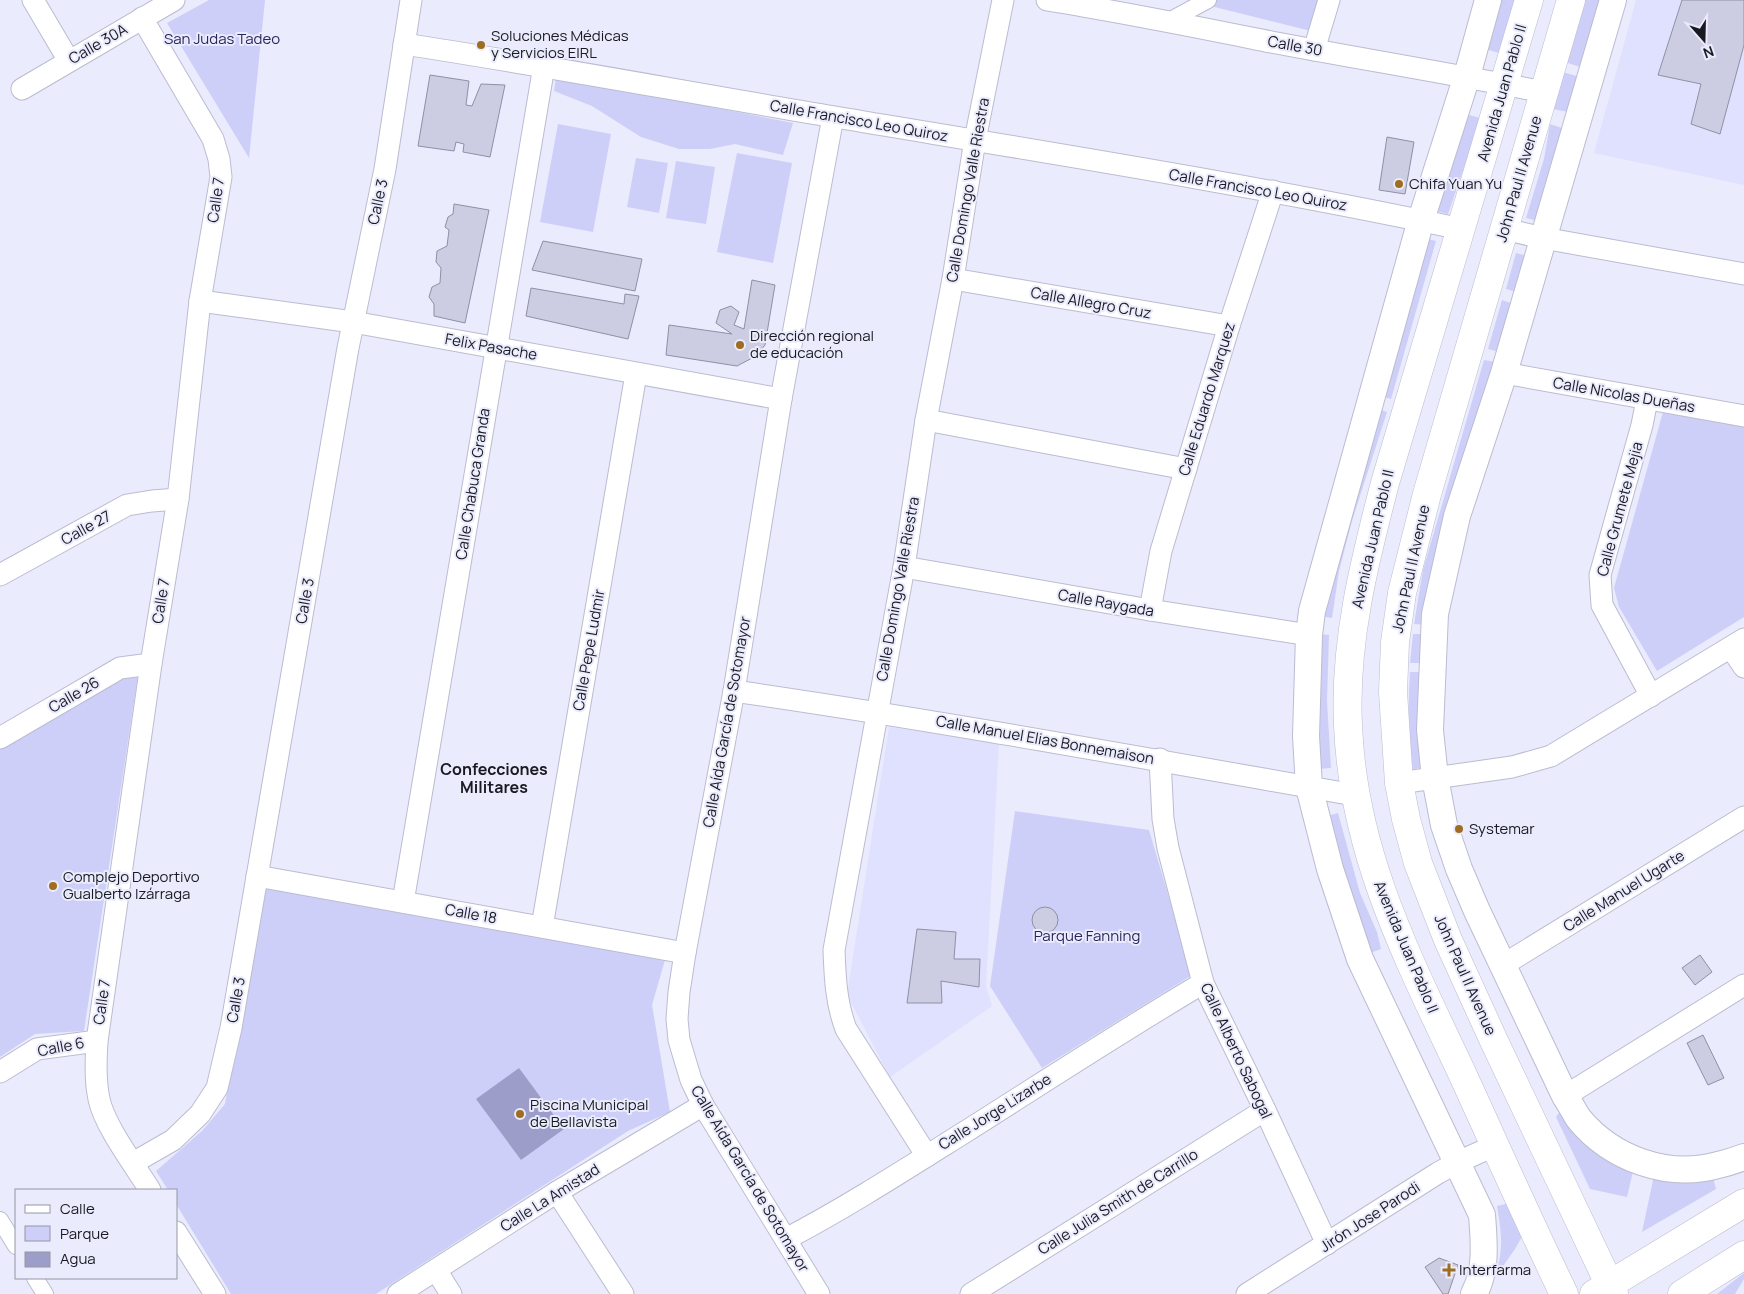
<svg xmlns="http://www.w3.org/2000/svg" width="1744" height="1294" font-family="Manrope,sans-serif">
	<rect width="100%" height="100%" fill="#eaebfc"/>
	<g fill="#dfe1fe">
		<polygon points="1636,0 1744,0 1744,185 1594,153"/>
		<polygon points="889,727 999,742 986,986 992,1006 890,1077 847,995"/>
	</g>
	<g fill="#cdcff8">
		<polygon points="209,0 265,0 249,158 167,23"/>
		<polygon points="1186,0 1324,0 1319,33"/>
		<polygon points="1493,0 1515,0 1499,53 1479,47"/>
		<polygon points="1580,0 1603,0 1583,68 1562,61"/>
		<polygon points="1559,71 1580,77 1569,112 1552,109"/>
		<polygon points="556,77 793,123 783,155 735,144 710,149 679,149 641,137 592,106 554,91"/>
		<polygon points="1461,113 1481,118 1448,214 1431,210"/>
		<polygon points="558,124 611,134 593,232 540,222"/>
		<polygon points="1550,124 1565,129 1538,221 1526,218 1544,159"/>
		<polygon points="737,153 792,163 773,263 717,252"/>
		<polygon points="636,158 668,163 659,213 627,207"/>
		<polygon points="676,161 715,167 706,224 666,218"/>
		<polygon points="1424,238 1436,241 1391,399 1377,395"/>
		<polygon points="1516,253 1527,256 1517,292 1506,289"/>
		<polygon points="1502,300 1514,304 1500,352 1488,349"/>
		<polygon points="1484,360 1496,362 1426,625 1414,624 1423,570"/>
		<polygon points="1374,408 1387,412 1352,521 1339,571 1332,618 1319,616"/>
		<polygon points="1663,412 1744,425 1744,617 1657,671 1619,607 1614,588"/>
		<polygon points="1318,634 1329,635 1327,701 1331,768 1318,769"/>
		<polygon points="1413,634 1424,634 1422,663 1410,663"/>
		<path d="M 1410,672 L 1421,672 L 1423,768 L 1413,769 C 1408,736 1408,705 1410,672 Z"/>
		<polygon points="138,675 84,1031 35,1034 0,1057 0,742 98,683"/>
		<polygon points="1015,811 1149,830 1192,975 1042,1068 990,986"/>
		<polygon points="1338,813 1360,893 1377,932 1381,949 1370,953 1349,898 1327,816"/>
		<polygon points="263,886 665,960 652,1005 670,1112 628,1131 376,1294 231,1294 176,1204 176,1190 168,1190 156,1171 202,1131 225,1104"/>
		<polygon points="1567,1102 1634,1167 1627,1197 1590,1189 1556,1117"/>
		<polygon points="1656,1166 1712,1173 1716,1189 1642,1232"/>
		<path d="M 1509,1203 L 1524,1233 L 1515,1249 L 1494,1279 C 1504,1251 1502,1235 1497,1206 Z"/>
		<polygon points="1744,1273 1744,1279 1735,1294 1717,1294"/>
	</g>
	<polygon fill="#9c9ec9" points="519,1068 564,1129 521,1160 476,1099"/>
	<g fill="#cccde2" stroke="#8f90a4">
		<polygon points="1682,0 1744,0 1744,45 1720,134 1691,124 1701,84 1658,75"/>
		<polygon points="430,75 469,81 466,105 472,106 481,84 505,85 490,157 463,152 464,144 456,142 454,151 418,146"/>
		<polygon points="1387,137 1414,142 1405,194 1379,190"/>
		<polygon points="454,204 489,210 465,323 434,316 434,304 429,297 432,287 440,283 441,268 436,262 437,251 447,246 449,230 445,227 448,217 453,214"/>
		<polygon points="543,241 642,259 635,291 532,270"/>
		<polygon points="752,280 775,285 765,345 756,356 737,366 666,355 669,325 732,334 716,323 720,310 731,306 739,312 734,325 744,329"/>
		<polygon points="531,288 624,304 625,294 639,296 628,339 526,316"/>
		<circle cx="1045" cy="920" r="13"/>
		<polygon points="917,929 956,932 954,959 980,959 979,987 941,981 942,1003 907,1003"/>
		<polygon points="1700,955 1712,972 1695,985 1682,968"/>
		<polygon points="1703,1035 1724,1078 1708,1085 1687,1043"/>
		<polygon points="1439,1258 1458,1265 1448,1294 1443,1294 1425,1267"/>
	</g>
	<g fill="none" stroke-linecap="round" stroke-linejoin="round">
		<g stroke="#bbbcd1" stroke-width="18">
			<g id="pedestrian">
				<polyline points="1167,22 1208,0"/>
				<polyline points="0,1220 16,1246"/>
				<polyline points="35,1278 45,1294"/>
			</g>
		</g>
		<g stroke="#bbbcd1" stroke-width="23">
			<g id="minor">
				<polyline points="33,0 69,61"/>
				<path d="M 1047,0 C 1122,12 1196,27 1271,42 C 1362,59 1453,74 1544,92"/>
				<path d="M 142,18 L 213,139 L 219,159 L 221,177 L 200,301 L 178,499 L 151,664 L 97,1041 C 96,1060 95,1080 99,1099 C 104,1125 135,1166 150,1190"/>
				<path d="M 404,44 C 548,66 691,93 835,117 C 1044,152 1254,185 1461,229"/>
				<polyline points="1314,50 1329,0"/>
				<polyline points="22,89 174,0"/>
				<polyline points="1504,229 1543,238 1744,274"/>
				<polyline points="953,279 1229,326"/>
				<polyline points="200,301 353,322 781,399"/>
				<polyline points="1504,373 1744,416"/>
				<polyline points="1647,400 1642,425 1600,575 1602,605 1651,696"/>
				<polyline points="926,420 1186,469"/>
				<polyline points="904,567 1150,610 1309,635"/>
				<polyline points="0,575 127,505 152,501 178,499"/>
				<polyline points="1150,610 1161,551 1229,326 1273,191"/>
				<polyline points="1731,648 1744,667"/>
				<path d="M 734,691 C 942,721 1148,759 1355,795"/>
				<polyline points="0,738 120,668 151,664"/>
				<polyline points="1160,759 1163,819 1168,848 1203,983 1265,1110 1327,1244"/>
				<polyline points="1399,783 1512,767 1551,756 1744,639"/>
				<polyline points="257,876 685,953"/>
				<polyline points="403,902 544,66"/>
				<polyline points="542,927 636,374"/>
				<polyline points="1503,965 1744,817"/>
				<polyline points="0,1072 37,1049 97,1041"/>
				<polyline points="1565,1096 1744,985"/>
				<path d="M 927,1156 L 846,1029 C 836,1003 835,977 834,950 L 904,567 L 926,420 L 953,279 L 975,140 L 1003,0"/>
				<polyline points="133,1163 173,1140 200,1114 217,1088 231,1028 348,348 385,169 411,0"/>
				<polyline points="557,1192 623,1294"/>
				<polyline points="176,1232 215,1294"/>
				<path d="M 786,1239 C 847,1207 906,1169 965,1132 C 1044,1082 1122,1031 1203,983"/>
				<polyline points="436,1270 451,1294"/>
				<polyline points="398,1294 557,1192 703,1105"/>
				<polyline points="819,1294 703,1105 691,1080 679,1040 677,1019 679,992 685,953 734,691 781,399 833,117"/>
				<polyline points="971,1294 1265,1110"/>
				<polyline points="1247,1294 1438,1173 1458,1162 1496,1145"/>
			</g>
		</g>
		<g stroke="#bbbcd1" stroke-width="28">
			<g id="tertiary">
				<path d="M 1613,0 L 1504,373 L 1457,516 L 1435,614 L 1430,730 L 1435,778 L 1444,825 L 1459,869 L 1477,911 L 1565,1096 C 1570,1103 1574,1112 1579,1119 C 1612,1159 1668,1179 1718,1165 C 1727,1163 1736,1160 1744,1157"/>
				<path d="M 1474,1294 C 1487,1270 1484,1242 1482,1215 L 1360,959 L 1330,869 L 1309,787 L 1306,736 L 1309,635 L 1312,611 L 1421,220 L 1467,76 L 1488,0"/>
			</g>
		</g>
		<g stroke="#bbbcd1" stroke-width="29">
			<g id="secondary">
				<path d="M 1529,0 L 1385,483 C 1364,563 1344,643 1348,725 C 1353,854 1408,958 1461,1071 C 1495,1145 1528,1220 1564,1294"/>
				<polyline points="1571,0 1427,494 1402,593 1395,642 1393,692 1399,783 1406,819 1418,863 1448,940 1494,1041 1614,1294"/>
			</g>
		</g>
		<g stroke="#bbbcd1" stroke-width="29">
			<g id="primary">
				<polyline points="1594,1294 1744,1203"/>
				<polyline points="1682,1294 1744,1255"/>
			</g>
		</g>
		<use href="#pedestrian" stroke="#fff" stroke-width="16"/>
		<use href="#minor" stroke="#fff" stroke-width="21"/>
		<use href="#tertiary" stroke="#fff" stroke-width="26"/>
		<use href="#secondary" stroke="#fff" stroke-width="28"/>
		<use href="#primary" stroke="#fff" stroke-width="28"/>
	</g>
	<g fill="#9e6d21" stroke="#eaebfc" stroke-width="2">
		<circle cx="481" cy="45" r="5"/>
		<circle cx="1399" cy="184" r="5"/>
		<circle cx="740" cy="345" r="5"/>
		<circle cx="1459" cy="829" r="5"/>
		<circle cx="53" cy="886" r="5"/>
		<circle cx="520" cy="1114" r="5"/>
		<path d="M1446.5 1262.5h5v5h5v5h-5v5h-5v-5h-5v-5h5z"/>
	</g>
	<g text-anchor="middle" stroke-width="4" stroke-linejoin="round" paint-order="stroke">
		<g font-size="15" fill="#191a21" stroke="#eaebfc" text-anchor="start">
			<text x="491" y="41">Soluciones Médicas<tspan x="491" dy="17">y Servicios EIRL</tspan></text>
			<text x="1409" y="189">Chifa Yuan Yu</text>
			<text x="750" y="341">Dirección regional<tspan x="750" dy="17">de educación</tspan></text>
			<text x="1469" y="834">Systemar</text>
			<text x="63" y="882">Complejo Deportivo<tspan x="63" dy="17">Gualberto Izárraga</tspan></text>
			<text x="530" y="1110">Piscina Municipal<tspan x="530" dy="17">de Bellavista</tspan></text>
			<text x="1459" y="1275">Interfarma</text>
		</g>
		<g font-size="15" fill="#2b275c" stroke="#eaebfc">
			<text x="222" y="44">San Judas Tadeo</text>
			<text x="1087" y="941">Parque Fanning</text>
		</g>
		<g font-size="15" fill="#191a21" stroke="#eaebfc">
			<text transform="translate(98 44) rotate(-30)" y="5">Calle 30A</text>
			<text transform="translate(1295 46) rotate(10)" y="5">Calle 30</text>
			<text transform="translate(1502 93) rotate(-74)" y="5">Avenida Juan Pablo II</text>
			<text transform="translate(859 121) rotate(10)" y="5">Calle Francisco Leo Quiroz</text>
			<text transform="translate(1519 179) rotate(-74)" y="5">John Paul II Avenue</text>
			<text transform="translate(968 190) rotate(-80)" y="5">Calle Domingo Valle Riestra</text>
			<text transform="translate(1258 190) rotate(10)" y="5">Calle Francisco Leo Quiroz</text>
			<text transform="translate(216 200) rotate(-82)" y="5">Calle 7</text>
			<text transform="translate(378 202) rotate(-78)" y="5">Calle 3</text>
			<text transform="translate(1091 303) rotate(10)" y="5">Calle Allegro Cruz</text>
			<text transform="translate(491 347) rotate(10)" y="5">Felix Pasache</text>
			<text transform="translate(1624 395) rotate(10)" y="5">Calle Nicolas Dueñas</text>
			<text transform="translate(1207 399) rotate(-73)" y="5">Calle Eduardo Marquez</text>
			<text transform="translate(473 484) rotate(-81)" y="5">Calle Chabuca Granda</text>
			<text transform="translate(1620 509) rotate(-75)" y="5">Calle Grumete Mejia</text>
			<text transform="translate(86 528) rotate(-29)" y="5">Calle 27</text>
			<text transform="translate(1373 539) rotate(-77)" y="5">Avenida Juan Pablo II</text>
			<text transform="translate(1411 569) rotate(-78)" y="5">John Paul II Avenue</text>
			<text transform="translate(898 589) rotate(-80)" y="5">Calle Domingo Valle Riestra</text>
			<text transform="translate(161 601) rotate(-81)" y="5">Calle 7</text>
			<text transform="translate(305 601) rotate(-80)" y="5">Calle 3</text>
			<text transform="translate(1106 603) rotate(10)" y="5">Calle Raygada</text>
			<text transform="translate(589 650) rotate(-80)" y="5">Calle Pepe Ludmir</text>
			<text transform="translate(74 695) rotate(-30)" y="5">Calle 26</text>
			<text transform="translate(727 722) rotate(-80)" y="5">Calle Aída García de Sotomayor</text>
			<text transform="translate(1045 740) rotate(10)" y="5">Calle Manuel Elias Bonnemaison</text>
			<text transform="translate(1624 891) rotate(-32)" y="5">Calle Manuel Ugarte</text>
			<text transform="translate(471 914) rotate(10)" y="5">Calle 18</text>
			<text transform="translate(1406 947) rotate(67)" y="5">Avenida Juan Pablo II</text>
			<text transform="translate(1465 975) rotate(66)" y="5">John Paul II Avenue</text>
			<text transform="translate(236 1000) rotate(-80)" y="5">Calle 3</text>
			<text transform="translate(102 1002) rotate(-82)" y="5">Calle 7</text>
			<text transform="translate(61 1047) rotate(-11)" y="5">Calle 6</text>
			<text transform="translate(1236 1051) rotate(65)" y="5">Calle Alberto Sabogal</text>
			<text transform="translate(995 1112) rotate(-32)" y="5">Calle Jorge Lizarbe</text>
			<text transform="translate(750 1179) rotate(59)" y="5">Calle Aída García de Sotomayor</text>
			<text transform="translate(550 1198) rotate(-32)" y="5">Calle La Amistad</text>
			<text transform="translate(1118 1202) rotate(-32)" y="5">Calle Julia Smith de Carrillo</text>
			<text transform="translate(1370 1217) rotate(-33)" y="5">Jirón Jose Parodi</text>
		</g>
		<g font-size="16" font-weight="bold" fill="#191a21" stroke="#eaebfc">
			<text x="494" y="775">Confecciones<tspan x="494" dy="18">Militares</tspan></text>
		</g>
	</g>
	<rect x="15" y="1189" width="162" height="90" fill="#eaebfc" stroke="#9697a4"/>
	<rect x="25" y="1205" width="25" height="8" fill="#ffffff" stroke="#9697a4"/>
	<text x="60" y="1214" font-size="15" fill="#191a21">Calle</text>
	<rect x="25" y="1226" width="25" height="15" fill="#cdcff8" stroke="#9697a4"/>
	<text x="60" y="1239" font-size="15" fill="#191a21">Parque</text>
	<rect x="25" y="1252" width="25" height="15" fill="#9c9ec9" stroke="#9697a4"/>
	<text x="60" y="1264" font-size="15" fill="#191a21">Agua</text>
	<g transform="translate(1704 40) rotate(160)" stroke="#eaebfc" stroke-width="4" paint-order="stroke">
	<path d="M0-4L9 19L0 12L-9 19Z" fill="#191a21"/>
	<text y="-8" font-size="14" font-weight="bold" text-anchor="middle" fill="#191a21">N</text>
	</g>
</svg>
